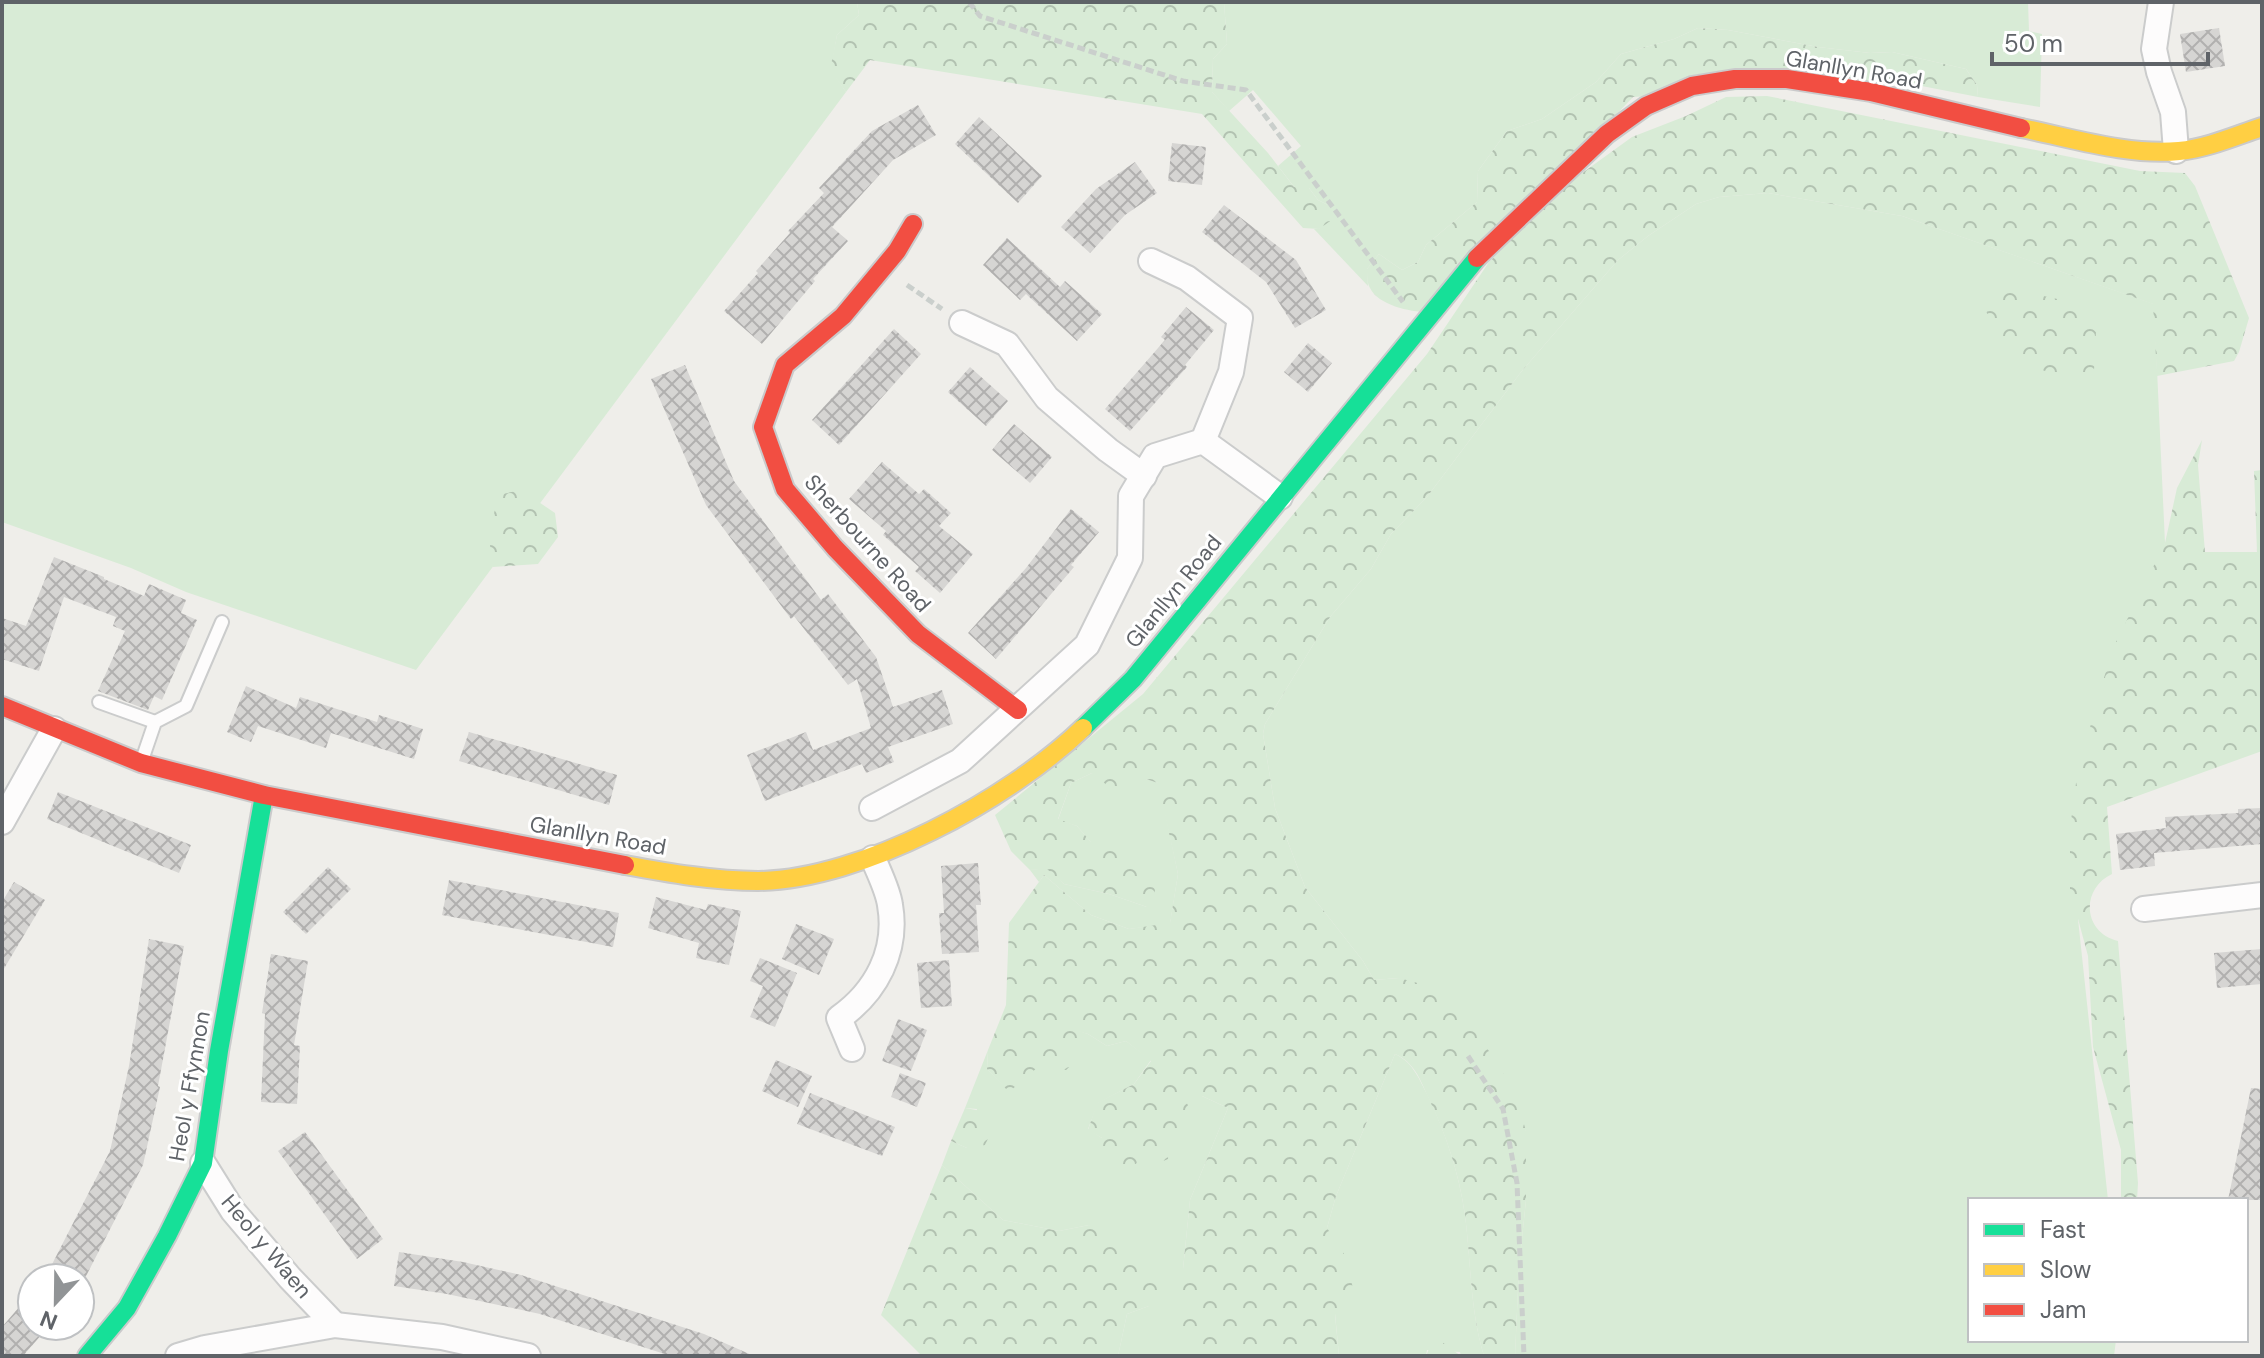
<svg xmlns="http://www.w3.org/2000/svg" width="2264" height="1358" font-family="'DM Sans',sans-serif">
	<defs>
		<pattern id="forest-crowns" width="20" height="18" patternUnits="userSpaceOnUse" patternTransform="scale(2)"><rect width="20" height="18" fill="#d8ebd6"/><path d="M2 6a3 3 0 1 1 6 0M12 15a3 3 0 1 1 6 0" fill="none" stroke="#b2c2b1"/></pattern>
		<pattern id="building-cross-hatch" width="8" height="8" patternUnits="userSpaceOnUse" patternTransform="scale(2)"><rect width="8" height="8" fill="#d6d5d3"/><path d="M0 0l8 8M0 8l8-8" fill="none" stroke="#b1b0af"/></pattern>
	</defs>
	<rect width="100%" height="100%" fill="#efeeea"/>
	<g fill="#d8ebd6">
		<polygon points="2,2 857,2 859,15 837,35 831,70 846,92 416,670 186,592 131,568 2,522"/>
		<polygon points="1224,2 2028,2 2029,31 2042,34 2040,107 1978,97 1977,85 1966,69 1892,52 1870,53 1818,47 1728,30 1698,28 1674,39 1621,54 1596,82 1542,119 1507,131 1478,171 1477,202 1426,245 1418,262 1402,270 1379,254 1367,269 1368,286 1314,229 1319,229 1330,206 1318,200 1309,188 1295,188 1278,166 1301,146 1253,90 1229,111 1212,92 1213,59 1227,44"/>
		<polygon points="1768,193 1902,216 2154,304 2165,543 2078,919 2108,1200 1970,1200 1970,1340 2116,1340 2114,1356 1515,1356 1519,1267 1526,1200 1526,1131 1399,978 1374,980 1363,961 1305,887 1275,808 1263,734 1265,724 1330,617 1371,569 1391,534 1427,497 1521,372 1618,260 1648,236 1696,204 1719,197"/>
		<polygon points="1092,773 1146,779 1159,783 1178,874 1170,924 1129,929 1091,915 1044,875 1039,882 1030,870 1047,868 1064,884 1109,894 1147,907 1077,826 1058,820 1071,783"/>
		<polygon points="1076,1030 1088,1034 1107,1046 1126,1041 1151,1060 1134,1084 1098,1103 1088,1129 1102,1138 1169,1135 1184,1096 1202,1096 1228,1108 1190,1200 1183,1269 1183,1356 1118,1356 1127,1314 1149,1306 1089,1225 1059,1231 1003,1220 942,1165 951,1141 967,1148 977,1109 965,1108 988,1050 987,1069 1009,1091"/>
		<path d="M 1395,1054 C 1413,1062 1419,1079 1428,1096 C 1446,1134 1459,1173 1465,1215 C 1471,1261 1470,1311 1484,1356 L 1461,1356 L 1460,1352 L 1427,1350 L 1426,1356 L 1339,1356 L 1327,1228 L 1336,1196 Z"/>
	</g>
	<g fill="url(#forest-crowns)">
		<polygon points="857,2 1224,2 1227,44 1213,59 1212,92 1268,153 1294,187 1309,188 1318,200 1330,206 1333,219 1319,229 1303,228 1202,114 870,60 846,92 830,70 837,35 859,15"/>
		<path d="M 1698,28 L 1728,30 L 1818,47 L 1870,53 L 1892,52 L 1966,69 L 1977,85 L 1978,97 L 1891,80 L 1633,97 L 1427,312 C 1410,312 1378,305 1370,288 C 1367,283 1367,275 1367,269 L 1379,254 L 1402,270 L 1418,262 L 1426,245 L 1477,202 L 1478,171 L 1507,131 L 1542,119 L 1596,82 L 1621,54 L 1674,39 Z"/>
		<path d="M 1767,96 L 2140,171 L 2185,173 L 2195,186 L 2249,318 L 2239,352 L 2234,361 L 2157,376 L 2153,304 L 1902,216 L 1768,193 L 1719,197 L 1696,204 L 1648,236 L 1618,260 L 1521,372 L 1427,497 L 1391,534 L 1371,569 L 1330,617 L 1265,724 L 1263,734 L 1275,808 L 1305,887 L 1363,961 L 1374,980 L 1399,978 L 1433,987 L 1473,1028 L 1500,1067 L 1519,1107 L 1526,1131 L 1526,1200 L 1519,1267 L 1515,1356 L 1484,1356 C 1470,1311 1471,1262 1465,1215 C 1459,1173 1446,1134 1428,1097 C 1420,1079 1414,1062 1395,1054 L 1336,1196 L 1327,1228 L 1348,1260 L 1353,1290 L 1335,1315 L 1339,1356 L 1183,1356 L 1183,1269 L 1190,1200 L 1228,1108 L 1202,1096 L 1184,1096 L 1189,1108 L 1188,1129 L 1169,1136 L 1168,1159 L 1154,1165 L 1139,1161 L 1121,1177 L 1101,1160 L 1102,1138 L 1088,1130 L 1097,1103 L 1134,1084 L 1151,1061 L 1126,1041 L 1107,1046 L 1088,1034 L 1077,1031 L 1078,1059 L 1066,1070 L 1038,1067 L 1009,1092 L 987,1069 L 988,1050 L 1006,1005 L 1009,923 L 1044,875 L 1091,915 L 1129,929 L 1170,923 L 1178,874 L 1158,783 L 1146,779 L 1135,789 L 1108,786 L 1092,773 L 1071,783 L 1058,819 L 1077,826 L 1091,842 L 1133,842 L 1150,870 L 1155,891 L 1147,907 L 1109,894 L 1064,884 L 1047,869 L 1030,870 L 1011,851 L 995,815 L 1143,694 L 1427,354 L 1489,262 L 1567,184 L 1632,137 L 1686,116 L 1726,97 Z"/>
		<polygon points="2007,288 2067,301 2096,332 2094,370 2068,378 2032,367 1994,346 1986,309"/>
		<path d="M 2202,440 L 2198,465 L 2205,552 L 2257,552 L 2254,471 L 2262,470 L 2262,751 L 2107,807 L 2112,874 C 2080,889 2083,933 2118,941 L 2138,1183 L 2137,1200 L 2121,1200 L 2121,1150 L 2093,1047 L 2088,956 L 2070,889 L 2070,828 L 2076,783 L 2098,696 L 2115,644 L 2165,543 L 2177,488 Z"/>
		<polygon points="521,490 555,513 558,537 538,564 493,567 489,537 498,495"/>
		<polygon points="965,1108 993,1113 994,1126 985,1145 967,1148 951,1141"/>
		<path d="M 942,1165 L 1003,1220 L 1059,1231 L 1089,1225 C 1117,1242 1145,1257 1158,1289 L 1149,1306 L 1127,1314 L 1118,1356 L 922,1356 L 881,1315 Z"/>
		<polygon points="1442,1342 1461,1356 1426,1356 1431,1344"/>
	</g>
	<g fill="url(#building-cross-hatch)">
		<polygon points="2219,28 2225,66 2186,72 2180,34"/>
		<polygon points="918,105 936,135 893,160 832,227 848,241 813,279 815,281 762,344 724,311 758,273 756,271 790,233 788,231 824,193 819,188 872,131"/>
		<polygon points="979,117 1042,176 1018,203 955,144"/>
		<polygon points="1172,143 1206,147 1202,185 1168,181"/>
		<polygon points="1135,162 1157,193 1125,215 1090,253 1061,227 1096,189"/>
		<polygon points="1224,205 1296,260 1326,310 1295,328 1266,282 1202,232"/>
		<polygon points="1007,238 1060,287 1065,281 1102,314 1077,341 1026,294 1020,300 983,265"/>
		<polygon points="1186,307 1214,330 1185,365 1187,367 1130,431 1105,409 1165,340 1161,337"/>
		<polygon points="894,329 921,354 839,445 812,420"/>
		<polygon points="1308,343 1332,363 1308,392 1284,372"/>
		<polygon points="685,365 734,481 821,600 828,594 876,657 893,707 942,690 953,724 888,747 894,762 866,773 862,764 765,801 747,755 806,732 813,750 871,728 857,679 848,685 794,616 791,619 706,505 651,379"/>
		<polygon points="970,367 1008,401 986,426 948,392"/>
		<polygon points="1014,424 1052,457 1030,483 992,450"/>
		<polygon points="882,462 919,494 924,489 951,513 939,526 973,554 940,593 915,571 919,567 883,535 886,531 849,499"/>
		<polygon points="1071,509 1099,532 1071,565 1074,567 996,659 968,633 1026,568"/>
		<polygon points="54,557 104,577 104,579 144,596 149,584 186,600 181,613 197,620 162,700 154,696 148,710 98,691 125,631 113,626 116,617 64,597 39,671 2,659 2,618 26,626"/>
		<polygon points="246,686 296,708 300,697 377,722 379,715 423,729 414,759 331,733 326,748 258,726 251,742 227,732"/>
		<polygon points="469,732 617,775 609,805 459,761"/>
		<polygon points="58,792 191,845 179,873 47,819"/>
		<polygon points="2262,808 2262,844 2154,853 2155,866 2120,870 2116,834 2166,828 2165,817 2238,813 2238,809"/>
		<polygon points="978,863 981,905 976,905 979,952 942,954 939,913 944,913 941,866"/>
		<polygon points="328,867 351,889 306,934 283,912"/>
		<polygon points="449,880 619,913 613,947 442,915"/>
		<polygon points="14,882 45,900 2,972 2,902"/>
		<polygon points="656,897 706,910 708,904 741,911 729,965 696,958 699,943 648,928"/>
		<polygon points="796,924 834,939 819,975 782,959"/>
		<polygon points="149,939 184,946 158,1086 160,1087 143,1165 83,1282 80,1278 45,1278 110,1151 129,1066"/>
		<polygon points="2262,949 2262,984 2217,988 2214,953"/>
		<polygon points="271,954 308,961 294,1045 300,1046 297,1104 261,1102 265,1014 262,1013"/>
		<polygon points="760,958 797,973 775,1027 750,1017 763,986 750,981"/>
		<polygon points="949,960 952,1006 921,1008 917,963"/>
		<polygon points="898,1019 927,1030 911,1071 882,1061"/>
		<polygon points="776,1060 812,1076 798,1107 762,1091"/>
		<polygon points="900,1073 926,1083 917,1107 891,1097"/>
		<polygon points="2251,1088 2262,1089 2262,1200 2228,1200"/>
		<polygon points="810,1093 895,1127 882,1156 797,1124"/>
		<polygon points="305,1132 383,1239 357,1259 278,1151"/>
		<polygon points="399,1252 463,1262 521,1275 704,1334 754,1356 671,1356 540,1314 447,1294 394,1286"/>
		<polygon points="32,1292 32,1326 49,1326 23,1356 2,1356 2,1327"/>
	</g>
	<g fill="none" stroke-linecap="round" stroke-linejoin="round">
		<g stroke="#cbcccc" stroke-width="16">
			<g id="lane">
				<polyline points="99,702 155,722"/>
				<polyline points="142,760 155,722 186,706 222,622"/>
			</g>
		</g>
		<g stroke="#cbcccc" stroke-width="28">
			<g id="street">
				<polyline points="2161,2 2154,49 2159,72 2173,112 2176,151"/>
				<polyline points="1151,261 1187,278 1240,318 1231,372 1203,441"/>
				<polyline points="962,323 1007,344 1047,398 1108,450 1144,476"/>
				<polyline points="872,808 960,761 1087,645 1130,558 1131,496 1155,456 1203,441 1280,497"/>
				<polyline points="2,822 54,729"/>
				<polyline points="2144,909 2262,895"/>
				<path d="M 852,1049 L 839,1018 C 876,992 898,951 890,905 C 888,890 879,873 873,858"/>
				<polyline points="203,1163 233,1211 290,1278 335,1325"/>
				<polyline points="178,1356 205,1348 335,1325 442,1337 528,1356"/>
			</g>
		</g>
		<g stroke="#cacacb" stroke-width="22">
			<g id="fast">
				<polyline points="1083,728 1133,679 1477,258"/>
				<polyline points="87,1356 127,1308 167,1236 203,1163 219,1051 264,795"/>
			</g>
		</g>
		<g stroke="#cacacb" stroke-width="22">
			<g id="slow">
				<path d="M 2021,128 C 2072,138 2128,156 2179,151 C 2208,148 2235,136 2262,127"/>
				<path d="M 625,865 C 668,873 715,881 758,881 C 862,880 1009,799 1083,728"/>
			</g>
		</g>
		<g stroke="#cacacb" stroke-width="22">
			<g id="jam">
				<polyline points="913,224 897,251 843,316 785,365 763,427 785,489 835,548 918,634 1018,710"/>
				<polyline points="1477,258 1607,134 1646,106 1692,86 1735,79 1787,79 1871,92 2021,128"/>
				<polyline points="2,706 141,763 264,795 625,865"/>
			</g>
		</g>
		<g stroke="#cacfcc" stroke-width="5" stroke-dasharray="8 4" stroke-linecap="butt">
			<polyline points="969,2 980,16 1183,81 1246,90 1403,302"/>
			<polyline points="907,285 942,309"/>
			<polyline points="1468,1056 1503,1109 1517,1183 1524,1356"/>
		</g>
		<use href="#lane" stroke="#fdfcfc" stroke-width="12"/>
		<use href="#street" stroke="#fdfcfc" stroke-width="24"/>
		<use href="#fast" stroke="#16e098" stroke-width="18"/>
		<use href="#slow" stroke="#ffcf43" stroke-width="18"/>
		<use href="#jam" stroke="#f24e42" stroke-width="18"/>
	</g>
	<g text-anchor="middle" stroke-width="6" stroke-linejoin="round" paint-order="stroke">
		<g font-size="22" fill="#5f6368" stroke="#fff">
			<text transform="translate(1854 69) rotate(10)" y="8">Glanllyn Road</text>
			<text transform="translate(868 543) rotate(48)" y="8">Sherbourne Road</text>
			<text transform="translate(1173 591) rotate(-51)" y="8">Glanllyn Road</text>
			<text transform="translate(598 835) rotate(10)" y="8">Glanllyn Road</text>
			<text transform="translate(189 1086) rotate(-80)" y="8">Heol y Ffynnon</text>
			<text transform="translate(267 1246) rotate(50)" y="8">Heol y Waen</text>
		</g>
	</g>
	<rect width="2264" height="1358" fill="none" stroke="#5f6368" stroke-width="8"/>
	<rect x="1968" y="1198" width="280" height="144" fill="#ffffff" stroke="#bfc1c3" stroke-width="2"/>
	<rect x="1984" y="1224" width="40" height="12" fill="#16e098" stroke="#bfc1c3" stroke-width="2"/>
	<text x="2040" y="1238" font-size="24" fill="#5f6368">Fast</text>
	<rect x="1984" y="1264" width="40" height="12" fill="#ffcf43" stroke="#bfc1c3" stroke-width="2"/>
	<text x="2040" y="1278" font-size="24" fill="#5f6368">Slow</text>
	<rect x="1984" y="1304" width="40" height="12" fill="#f24e42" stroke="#bfc1c3" stroke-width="2"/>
	<text x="2040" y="1318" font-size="24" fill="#5f6368">Jam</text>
	<g transform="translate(56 1302) rotate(202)"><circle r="38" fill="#ffffff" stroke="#bfc1c3" stroke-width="2"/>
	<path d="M0-6L14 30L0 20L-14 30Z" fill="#919496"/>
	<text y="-12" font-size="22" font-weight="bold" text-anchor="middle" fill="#5f6368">N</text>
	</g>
	<path d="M1992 52v12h216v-12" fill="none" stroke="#5f6368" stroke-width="4"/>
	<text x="2004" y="52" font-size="24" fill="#5f6368" stroke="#ffffff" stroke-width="6" paint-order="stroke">50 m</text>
</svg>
